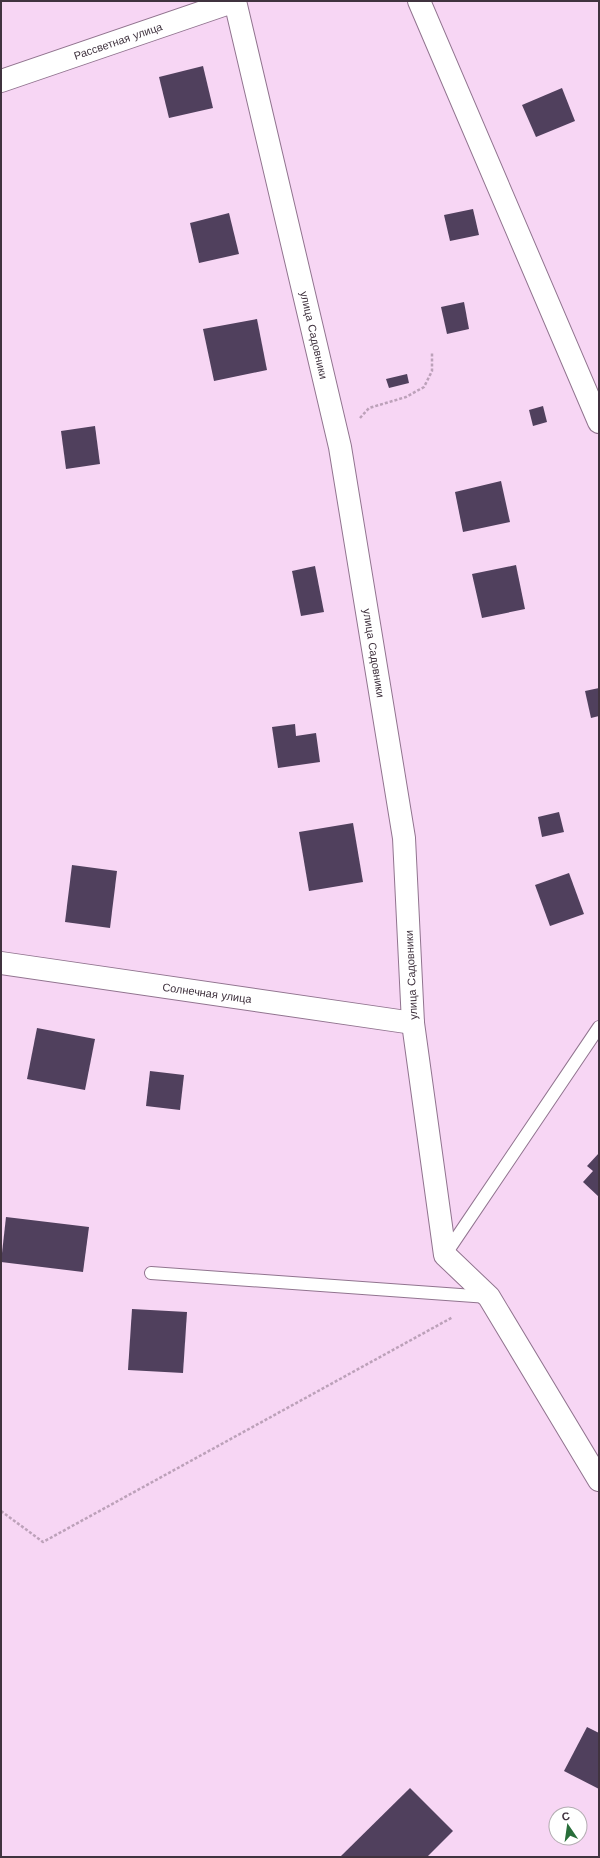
<svg xmlns="http://www.w3.org/2000/svg" width="600" height="1858" font-family="'Work Sans',sans-serif">
	<rect width="100%" height="100%" fill="#f7d6f4"/>
	<g fill="#50405d">
		<polygon points="203,66 213,108 169,118 159,77"/>
		<polygon points="562,88 575,121 536,137 522,105"/>
		<polygon points="473,209 479,235 450,241 444,215"/>
		<polygon points="229,213 239,254 199,263 190,223"/>
		<polygon points="464,302 469,329 447,334 441,307"/>
		<polygon points="257,319 267,370 214,381 203,329"/>
		<polygon points="407,374 409,383 389,388 386,379"/>
		<polygon points="543,406 547,422 533,426 529,410"/>
		<polygon points="95,426 100,464 66,469 61,431"/>
		<polygon points="501,481 510,522 463,532 455,492"/>
		<polygon points="516,565 525,609 482,618 472,574"/>
		<polygon points="315,566 324,612 301,616 292,571"/>
		<polygon points="599,688 599,716 591,718 585,691"/>
		<polygon points="295,724 296,736 316,733 320,762 278,768 272,727"/>
		<polygon points="559,812 564,832 542,837 538,817"/>
		<polygon points="353,823 363,882 309,891 299,832"/>
		<polygon points="72,865 117,871 110,928 65,922"/>
		<polygon points="569,873 584,914 550,926 535,885"/>
		<polygon points="37,1028 95,1039 85,1090 27,1079"/>
		<polygon points="150,1071 184,1075 180,1110 146,1106"/>
		<polygon points="599,1153 599,1197 583,1182 593,1171 587,1166"/>
		<polygon points="6,1217 89,1227 83,1272 1,1262"/>
		<polygon points="132,1309 187,1312 183,1373 128,1370"/>
		<polygon points="587,1727 599,1733 599,1789 564,1771"/>
		<polygon points="410,1788 453,1831 427,1857 340,1857"/>
	</g>
	<g fill="none" stroke-linecap="round" stroke-linejoin="round">
		<g stroke="#91748f" stroke-width="14">
			<g id="service">
				<polyline points="445,1255 599,1027"/>
				<polyline points="151,1273 488,1297"/>
			</g>
		</g>
		<g stroke="#91748f" stroke-width="24">
			<g id="minor">
				<polyline points="235,1 340,447 404,838 413,1023 445,1255 489,1297 599,1480"/>
				<polyline points="419,1 599,422"/>
				<polyline points="1,81 235,1"/>
				<polyline points="1,963 413,1023"/>
			</g>
		</g>
		<g stroke="#bca1b9" stroke-width="2.5" stroke-dasharray="3 2" stroke-linecap="butt">
			<polyline points="360,418 369,408 406,397 424,387 432,371 432,353"/>
			<polyline points="1,1511 43,1542 453,1317"/>
		</g>
		<use href="#service" stroke="#fff" stroke-width="12"/>
		<use href="#minor" stroke="#fff" stroke-width="22"/>
	</g>
	<g text-anchor="middle" stroke-width="4" stroke-linejoin="round" paint-order="stroke">
		<g font-size="11" fill="#40333f" stroke="#fff">
			<text transform="translate(118 41) rotate(-19)" y="4">Рассветная улица</text>
			<text transform="translate(314 335) rotate(77)" y="4">улица Садовники</text>
			<text transform="translate(374 653) rotate(81)" y="4">улица Садовники</text>
			<text transform="translate(411 975) rotate(-93)" y="4">улица Садовники</text>
			<text transform="translate(207 993) rotate(8)" y="4">Солнечная улица</text>
		</g>
	</g>
	<rect width="600" height="1858" fill="none" stroke="#40333f" stroke-width="4"/>
	<g transform="translate(568 1826) rotate(347)"><circle r="19" fill="#ffffff" stroke="#b3adb2"/>
	<path d="M0-3L7 15L0 10L-7 15Z" fill="#286e3a"/>
	<text y="-6" font-size="11" font-weight="bold" text-anchor="middle" fill="#40333f">С</text>
	</g>
</svg>
